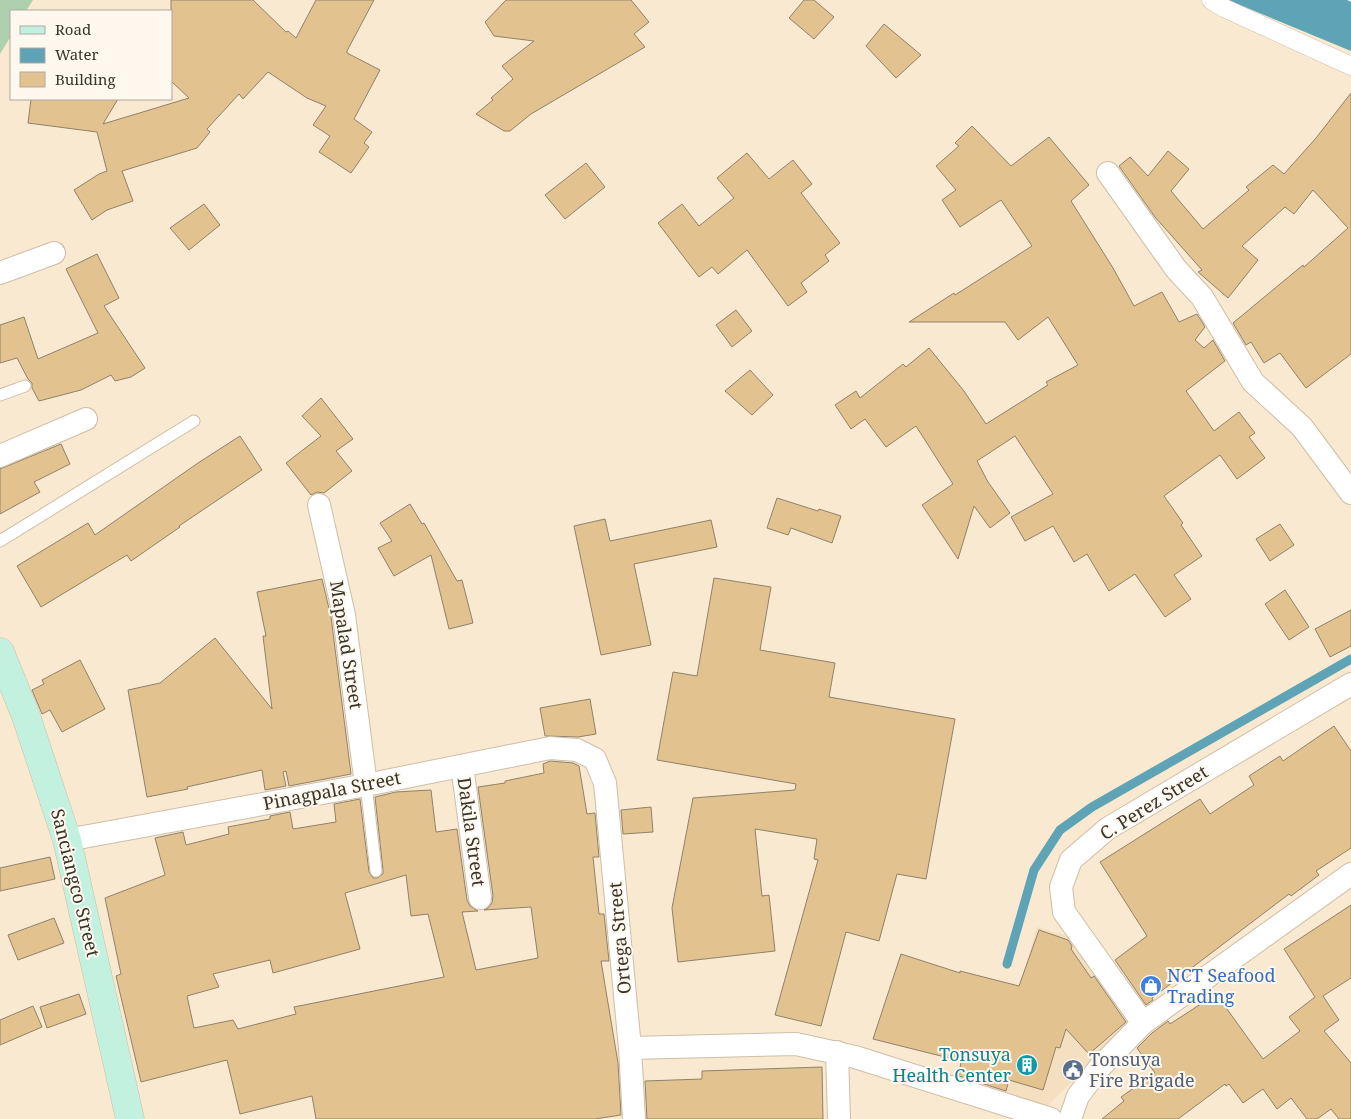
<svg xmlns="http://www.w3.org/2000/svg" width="1351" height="1119" font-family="'Noto Serif',serif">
	<rect width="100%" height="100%" fill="#f9e9d0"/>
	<polygon fill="#f4e0c0" points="1037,927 1074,938 1130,1022 1045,1109 989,1090"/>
	<polygon fill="#afd0ae" points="0,0 33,0 26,11 11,11 11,36 0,54"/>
	<polygon fill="#5ea3b6" points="1228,0 1347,0 1351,2 1351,51"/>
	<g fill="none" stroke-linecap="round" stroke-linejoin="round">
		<polyline stroke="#5ea3b6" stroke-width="9" points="1007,964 1034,870 1060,830 1092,807 1351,659"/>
	</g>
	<g fill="#e2c390" stroke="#90816a" fill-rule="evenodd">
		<polygon points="171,0 253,0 286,32 288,31 296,38 316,0 374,0 347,51 347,53 380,70 354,119 372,132 364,143 369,147 351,173 319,152 330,136 313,125 326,106 307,98 268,72 243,99 239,94 207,129 210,132 197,148 122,171 133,201 107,210 92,220 74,190 99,174 107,171 97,132 28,123 31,99 118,99 103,124 189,98 171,81"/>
		<polygon points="506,0 631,0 649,22 634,34 645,47 531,114 510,131 504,131 476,114 493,100 491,98 513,79 502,66 534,41 494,36 485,22"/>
		<polygon points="804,0 814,0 834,17 814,39 789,18"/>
		<polygon points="884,24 921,55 896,78 866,46"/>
		<polygon points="1351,93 1351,354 1306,388 1280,353 1264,363 1251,342 1246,345 1233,323 1303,265 1304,267 1348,228 1313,190 1294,214 1285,207 1242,246 1258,260 1228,298 1198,272 1202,270 1155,217 1119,166 1130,157 1148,176 1168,151 1189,169 1171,191 1203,229 1249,190 1246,187 1273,165 1284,174 1316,138"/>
		<polygon points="972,126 1011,166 1049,137 1089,185 1071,201 1113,268 1134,306 1162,292 1179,322 1197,314 1205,327 1195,340 1204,348 1213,340 1225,361 1186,391 1214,431 1239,412 1255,433 1249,437 1265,458 1237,479 1220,455 1164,496 1183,523 1181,525 1202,556 1174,575 1191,599 1165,617 1135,574 1109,591 1087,554 1074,562 1053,526 1025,541 1011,517 1053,494 1015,436 977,461 988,482 1010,513 990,528 974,506 958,559 922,505 953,484 916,426 886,447 865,419 851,429 835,405 856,391 860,398 903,364 906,367 929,348 964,391 986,424 1048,385 1046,382 1078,365 1048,317 1018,340 1005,322 909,322 954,293 955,295 1032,246 1001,200 960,227 942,200 956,190 936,166 959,146 955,143"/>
		<polygon points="747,153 769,179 793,160 812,184 801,193 840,243 825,255 829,261 801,283 807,292 788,306 747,250 718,274 712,267 699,277 658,223 682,204 699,226 734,198 717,178"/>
		<polygon points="586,163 605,187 565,219 545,195"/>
		<polygon points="204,204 220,225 189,250 170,228"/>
		<polygon points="97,254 119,298 104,306 145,368 131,377 115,381 111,375 81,390 39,401 32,388 32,383 28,379 17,358 0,363 0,325 24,317 38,359 98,333 66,269"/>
		<polygon points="736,310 752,331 732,347 716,325"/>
		<polygon points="750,370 773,395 752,415 725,391"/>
		<polygon points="321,398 353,439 336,451 352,471 324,493 317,492 311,495 286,463 321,436 302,416"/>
		<polygon points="240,436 262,470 179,526 180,527 131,561 127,555 41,607 17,566 88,523 95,535 198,463"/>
		<polygon points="61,444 70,464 34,482 40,492 0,514 0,469"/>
		<polygon points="777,498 818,511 819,509 841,516 832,543 791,528 788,535 767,528"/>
		<polygon points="410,504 422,524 424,523 457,581 462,580 473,623 449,629 431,555 394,576 378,548 392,541 380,523"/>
		<polygon points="605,519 610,541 711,520 717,547 634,564 651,645 601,655 574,526"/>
		<polygon points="1280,524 1294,545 1270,561 1256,539"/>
		<polygon points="714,578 771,587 760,650 835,663 829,697 955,719 926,879 897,874 879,941 846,932 821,1026 775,1015 818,860 814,859 817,839 755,829 762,896 769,895 775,951 678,962 672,908 693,798 795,790 796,784 657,760 673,672 697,676"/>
		<polygon points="322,579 331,617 351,774 289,786 286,771 283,772 286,786 265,790 262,770 187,787 188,789 147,797 128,690 160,683 215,638 272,709 263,636 266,636 257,592"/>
		<polygon points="1285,590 1309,627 1289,640 1265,604"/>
		<polygon points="1351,610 1351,646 1330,657 1315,629"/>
		<polygon points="80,660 105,709 62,732 50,710 42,714 32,690 44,684 42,680"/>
		<polygon points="590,699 596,734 578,737 545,736 540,708"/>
		<polygon points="1334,726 1351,751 1351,848 1316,871 1319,875 1291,896 1289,894 1152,998 1153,1000 1146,1005 1115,960 1147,936 1100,862 1200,799 1210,814 1254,785 1249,776 1280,756 1283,761"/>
		<path d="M 550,761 L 573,763 L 579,766 L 587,814 L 595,813 L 599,857 L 593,857 L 599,914 L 604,914 L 609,961 L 601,961 L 618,1063 L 621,1115 L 595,1119 L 316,1119 L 312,1096 L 240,1114 L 227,1060 L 141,1082 L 116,976 L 121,974 L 105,898 L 165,875 L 155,838 L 183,832 L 186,845 L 229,834 L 228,827 L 270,819 L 270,816 L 290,812 L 293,829 L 336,822 L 334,804 L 360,799 L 369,872 L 373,878 L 377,878 L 383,874 L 383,870 L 375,797 L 396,792 L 431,790 L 436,832 L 457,829 L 467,900 L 470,906 L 478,911 L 462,912 L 476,970 L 538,958 L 531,907 L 484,910 L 488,908 L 492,903 L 493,896 L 478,787 L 505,783 L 505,781 L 544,773 L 543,764 ZM 406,875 L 411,916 L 428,914 L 444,977 L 294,1007 L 296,1014 L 238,1029 L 233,1020 L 194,1028 L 187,996 L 219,987 L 213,974 L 270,960 L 273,973 L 360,949 L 345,893 Z"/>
		<polygon points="651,807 653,832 623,834 621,810"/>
		<polygon points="50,857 55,879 0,891 0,868"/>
		<polygon points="1351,905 1351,978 1323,996 1339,1020 1324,1031 1351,1063 1351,1119 1339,1119 1331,1109 1317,1119 1307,1119 1291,1098 1277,1109 1263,1089 1243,1103 1229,1084 1226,1086 1225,1084 1178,1119 1102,1119 1124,1101 1121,1097 1155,1073 1137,1048 1152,1033 1168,1021 1170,1024 1210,998 1219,998 1263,1059 1300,1031 1289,1017 1315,997 1284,949"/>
		<polygon points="54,918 64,943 18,960 8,935"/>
		<polygon points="1039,930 1068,940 1072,946 1071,949 1091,978 1094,976 1126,1022 1089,1054 1066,1029 1060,1048 1056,1047 1043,1090 1009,1080 1006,1091 959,1076 961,1061 873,1039 901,954 960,973 960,971 1019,986"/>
		<polygon points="79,994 86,1014 47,1028 40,1007"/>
		<polygon points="33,1006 42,1027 0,1045 0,1020"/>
		<polygon points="822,1067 823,1119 647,1119 645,1081 702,1079 702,1071"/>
	</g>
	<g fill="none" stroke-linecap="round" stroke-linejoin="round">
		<g stroke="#cebea6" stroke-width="13">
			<g id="service">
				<polyline points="0,395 25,386"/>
				<polyline points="0,541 194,421"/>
				<polyline points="366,785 376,871"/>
			</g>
		</g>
		<g stroke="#cebea6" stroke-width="19">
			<polyline id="pedestrian" points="1211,0 1224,8 1351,66"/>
		</g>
		<g stroke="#cebea6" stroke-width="24">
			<g id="minor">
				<polyline points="1108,173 1176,269 1202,297 1253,382 1302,427 1351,493"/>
				<polyline points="0,273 54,253"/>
				<polyline points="0,456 86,419"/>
				<polyline points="319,505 344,615 366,785"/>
				<polyline points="462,766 480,898"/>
				<polyline points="67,840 366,785 550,748 577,750 595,759 605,783 630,1048 634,1119"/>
				<polyline points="1143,1023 1064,912 1061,887 1071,860 1107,829 1351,684"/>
				<polyline points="630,1048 796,1044 855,1057 1051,1119"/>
				<polyline points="837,1052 839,1119"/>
				<polyline points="1070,1119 1078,1096 1100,1067 1143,1023 1351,874"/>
			</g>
		</g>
		<g stroke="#cebea6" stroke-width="29">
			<polyline id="secondary" points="0,652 26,716 67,840 130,1119"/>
		</g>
		<use href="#service" stroke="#fff" stroke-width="11"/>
		<use href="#pedestrian" stroke="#fff" stroke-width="18"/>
		<use href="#minor" stroke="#fff" stroke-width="22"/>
		<use href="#secondary" stroke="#c2f2df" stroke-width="28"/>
	</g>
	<defs>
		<g id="shop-disc" transform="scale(1.125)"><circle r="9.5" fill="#3f7fe0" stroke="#fef8ee"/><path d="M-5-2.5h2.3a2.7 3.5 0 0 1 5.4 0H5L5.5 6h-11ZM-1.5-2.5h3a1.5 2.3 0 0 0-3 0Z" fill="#fff"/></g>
		<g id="building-disc" transform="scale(1.125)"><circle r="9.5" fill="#0f9aa8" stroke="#fef8ee"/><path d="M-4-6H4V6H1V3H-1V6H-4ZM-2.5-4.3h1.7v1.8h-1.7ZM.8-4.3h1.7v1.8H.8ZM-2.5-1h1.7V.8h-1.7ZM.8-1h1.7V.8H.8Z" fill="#fff"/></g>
		<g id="civic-disc" transform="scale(1.125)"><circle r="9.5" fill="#5c6f8a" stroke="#fef8ee"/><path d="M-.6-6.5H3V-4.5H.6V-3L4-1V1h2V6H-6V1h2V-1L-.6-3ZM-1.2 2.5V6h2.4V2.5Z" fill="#fff"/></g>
	</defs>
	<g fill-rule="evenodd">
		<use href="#shop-disc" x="1151" y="986"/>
		<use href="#building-disc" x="1027" y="1065"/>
		<use href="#civic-disc" x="1073" y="1070"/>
	</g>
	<g text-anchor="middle" stroke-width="4" stroke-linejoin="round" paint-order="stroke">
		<g font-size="18" fill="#393329" stroke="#fef8ee">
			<text transform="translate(346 645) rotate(81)" y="6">Mapalad Street</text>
			<text transform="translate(332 791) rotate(-11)" y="6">Pinagpala Street</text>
			<text transform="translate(1154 803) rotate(-32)" y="6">C. Perez Street</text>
			<text transform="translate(471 832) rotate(82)" y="6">Dakila Street</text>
			<text transform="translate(75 883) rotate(76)" y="6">Sanciangco Street</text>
			<text transform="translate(620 938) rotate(-95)" y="6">Ortega Street</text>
		</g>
		<g font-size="18" fill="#366cbe" stroke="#fef8ee" text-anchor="start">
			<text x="1167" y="982">NCT Seafood<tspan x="1167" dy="21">Trading</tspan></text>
		</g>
		<g font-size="18" fill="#0d838f" stroke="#fef8ee" text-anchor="end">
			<text x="1011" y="1061">Tonsuya<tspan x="1011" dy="21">Health Center</tspan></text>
		</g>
		<g font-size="18" fill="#4e5e75" stroke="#fef8ee" text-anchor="start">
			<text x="1089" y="1066">Tonsuya<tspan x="1089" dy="21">Fire Brigade</tspan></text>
		</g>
	</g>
	<rect x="10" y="10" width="162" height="90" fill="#fef8ee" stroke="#afa99f"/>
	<rect x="20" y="26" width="25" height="8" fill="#c2f2df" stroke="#afa99f"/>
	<text x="55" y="35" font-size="15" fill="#393329">Road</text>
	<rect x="20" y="48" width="25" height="15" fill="#5ea3b6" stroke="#afa99f"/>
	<text x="55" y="60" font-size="15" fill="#393329">Water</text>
	<rect x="20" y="72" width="25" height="15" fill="#e2c390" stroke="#afa99f"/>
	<text x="55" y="85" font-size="15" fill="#393329">Building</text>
</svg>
